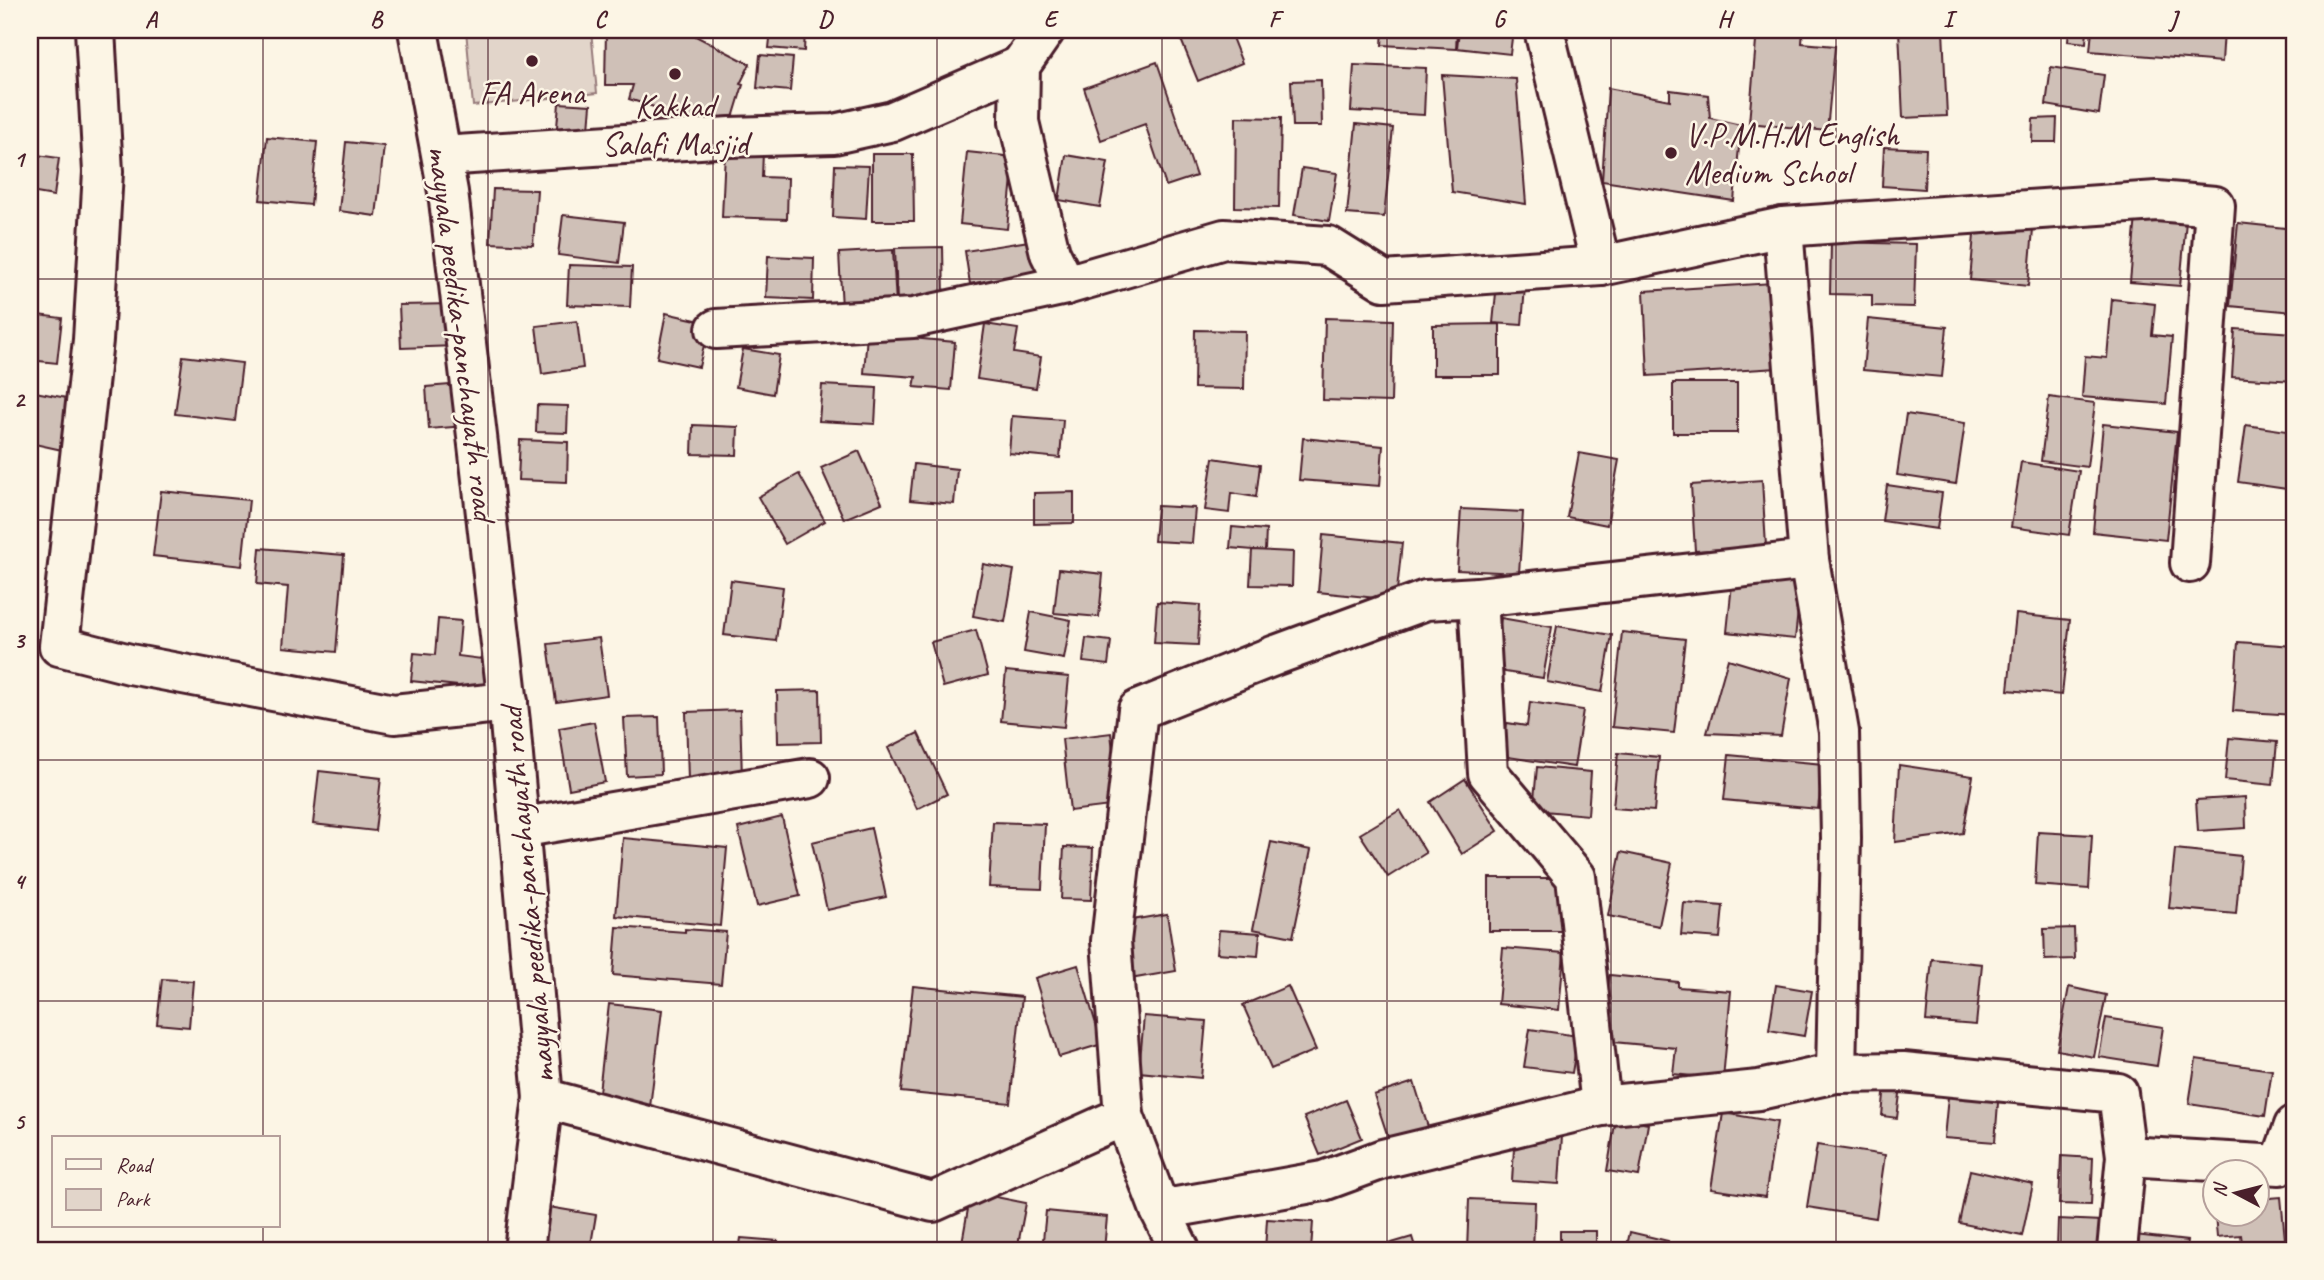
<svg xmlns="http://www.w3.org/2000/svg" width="2324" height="1280" font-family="Caveat,sans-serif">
	<rect width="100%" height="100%" fill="#fcf5e5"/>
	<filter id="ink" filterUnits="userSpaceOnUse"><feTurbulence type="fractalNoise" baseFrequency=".0143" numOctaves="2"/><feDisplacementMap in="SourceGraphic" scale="14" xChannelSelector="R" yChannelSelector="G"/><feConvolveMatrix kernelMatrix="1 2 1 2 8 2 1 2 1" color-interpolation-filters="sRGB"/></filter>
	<g filter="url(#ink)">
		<polygon fill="#e2d5ca" stroke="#967a7a" stroke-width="2" points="466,30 591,30 597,93 473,106"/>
		<g fill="#cfc0b7" stroke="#4a1f2b" stroke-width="2">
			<polygon points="606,30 684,30 750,64 740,84 743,85 729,131 629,99 633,85 605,85"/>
			<polygon points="771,30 805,30 804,51 769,48"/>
			<polygon points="1177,30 1229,30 1242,63 1198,81"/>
			<polygon points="1383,30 1457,30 1456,49 1382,45"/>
			<polygon points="1459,30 1513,30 1510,54 1457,48"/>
			<polygon points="1757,30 1803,30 1802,43 1835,46 1827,131 1749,123"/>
			<polygon points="1899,30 1943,30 1947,116 1903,118"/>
			<polygon points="2069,30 2087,30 2086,43 2068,41"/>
			<polygon points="2092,30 2224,30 2222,62 2090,51"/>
			<polygon points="760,55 793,58 790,91 757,88"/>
			<polygon points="1157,62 1196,176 1166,186 1145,124 1101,140 1084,88"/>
			<polygon points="1354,65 1426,68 1424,115 1351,111"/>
			<polygon points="2051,67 2104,75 2099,114 2046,105"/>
			<polygon points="1442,75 1516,79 1526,204 1452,192"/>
			<polygon points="1321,80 1322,126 1293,126 1291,81"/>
			<polygon points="1608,88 1670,100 1670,90 1708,95 1710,118 1741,125 1734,201 1602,181"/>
			<polygon points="559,103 591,105 588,141 556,139"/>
			<polygon points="1236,117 1281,118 1279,208 1235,207"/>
			<polygon points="2057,118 2056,142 2032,142 2033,119"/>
			<polygon points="1356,124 1393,128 1384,217 1347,214"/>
			<polygon points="267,137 317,142 311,205 260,200"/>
			<polygon points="346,142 384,146 376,216 339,211"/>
			<polygon points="1884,147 1926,149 1924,189 1882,186"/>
			<polygon points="725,151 763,152 762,177 788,178 787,219 722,217"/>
			<polygon points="967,152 1014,157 1007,229 960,224"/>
			<polygon points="30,154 59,158 54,196 30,192"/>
			<polygon points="872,154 913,154 914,221 872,221"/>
			<polygon points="1066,155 1108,162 1100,207 1059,200"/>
			<polygon points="835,165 869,166 866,219 833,217"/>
			<polygon points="1302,168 1337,173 1329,221 1294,215"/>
			<polygon points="493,189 537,190 533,245 490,243"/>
			<polygon points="563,215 624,222 619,263 558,255"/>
			<polygon points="2136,216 2186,221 2180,286 2130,282"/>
			<polygon points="2238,223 2294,229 2294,312 2230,306"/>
			<polygon points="1975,224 2033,229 2028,286 1970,280"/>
			<polygon points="1036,240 1041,273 970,284 965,251"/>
			<polygon points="1831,242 1916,244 1914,307 1872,306 1872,295 1830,294"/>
			<polygon points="943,247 944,300 897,301 895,248"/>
			<polygon points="893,250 896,305 842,308 839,253"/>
			<polygon points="768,256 814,258 813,300 766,298"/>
			<polygon points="569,265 632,267 630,307 567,305"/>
			<polygon points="1497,283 1525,286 1522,325 1493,323"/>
			<polygon points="1773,283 1778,368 1648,376 1644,291"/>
			<polygon points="2112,299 2155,304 2152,335 2172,337 2166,404 2082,397 2085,356 2107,358"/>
			<polygon points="453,304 455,346 401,348 399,305"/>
			<polygon points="666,313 709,323 699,367 657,358"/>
			<polygon points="30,314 62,318 57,363 30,360"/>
			<polygon points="1325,318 1393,320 1391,402 1323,400"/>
			<polygon points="1868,319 1947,327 1942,377 1863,370"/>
			<polygon points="577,321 583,368 542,374 536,326"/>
			<polygon points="985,324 1018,329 1014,353 1041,357 1036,388 977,379"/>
			<polygon points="1500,324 1500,375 1433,375 1433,325"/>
			<polygon points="2235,329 2294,333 2294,381 2232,377"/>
			<polygon points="1195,330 1245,331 1244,389 1194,388"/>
			<polygon points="867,334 955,342 951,390 914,387 916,377 864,373"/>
			<polygon points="743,349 779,355 773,394 736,387"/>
			<polygon points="183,356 242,363 235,421 175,414"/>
			<rect x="1673" y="383" width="64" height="50"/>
			<polygon points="462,384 465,426 429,429 426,387"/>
			<polygon points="822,385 877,388 875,424 819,421"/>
			<polygon points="30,391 72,399 62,450 30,443"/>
			<polygon points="2049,397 2095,403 2087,467 2041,461"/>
			<polygon points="537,405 568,406 567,433 536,432"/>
			<polygon points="1906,414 1965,423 1956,484 1897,475"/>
			<polygon points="1012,416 1063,420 1060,458 1009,453"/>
			<polygon points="2103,424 2177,432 2166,540 2093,532"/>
			<polygon points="693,425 738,427 737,455 692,454"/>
			<polygon points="2246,425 2294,432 2294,490 2238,482"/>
			<polygon points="1303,438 1383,446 1380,486 1299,480"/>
			<polygon points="520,440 568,442 567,482 518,480"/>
			<polygon points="859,451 882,503 844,519 821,468"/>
			<polygon points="1579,453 1619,460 1607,525 1567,517"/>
			<polygon points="1213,458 1260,465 1256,497 1231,493 1229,513 1205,510"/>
			<polygon points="2021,462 2079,471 2069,535 2011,527"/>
			<polygon points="914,464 957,469 954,504 910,500"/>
			<polygon points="799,474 825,521 785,544 758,497"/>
			<polygon points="1762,480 1766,546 1695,551 1691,485"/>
			<polygon points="1887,485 1942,493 1937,529 1882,521"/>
			<polygon points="161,491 249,500 242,566 153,556"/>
			<polygon points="1074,492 1074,523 1034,524 1034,493"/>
			<polygon points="1157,506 1195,508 1192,543 1154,541"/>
			<polygon points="1461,509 1523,512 1519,573 1457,570"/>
			<polygon points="1232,527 1266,530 1265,551 1230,548"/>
			<polygon points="1323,535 1402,543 1396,600 1318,592"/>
			<polygon points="260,548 344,555 336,652 283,647 288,587 257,584"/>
			<polygon points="1252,550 1293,552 1292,586 1250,585"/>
			<polygon points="983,564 1014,570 1005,622 973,616"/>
			<polygon points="1059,569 1103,574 1099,617 1054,613"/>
			<polygon points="1733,574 1801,581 1795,639 1727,632"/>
			<polygon points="731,580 783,587 776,641 724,635"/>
			<polygon points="1157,602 1200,605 1198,645 1154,643"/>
			<polygon points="1031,612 1071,620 1064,659 1024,652"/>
			<polygon points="2016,614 2070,620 2062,695 2008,690"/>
			<polygon points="1501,618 1552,627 1543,678 1492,670"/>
			<polygon points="438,619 461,621 458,656 490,660 487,689 411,681 414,653 435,655"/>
			<polygon points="1557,626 1612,635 1602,692 1547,682"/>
			<polygon points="976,630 988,675 943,687 931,642"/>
			<polygon points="1622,632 1685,639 1674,733 1612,727"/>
			<polygon points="599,638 607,695 556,702 548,644"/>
			<polygon points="1086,638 1111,641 1108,665 1083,662"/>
			<polygon points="2238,642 2294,646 2294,715 2233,711"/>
			<polygon points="1728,659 1791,678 1781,736 1707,733"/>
			<polygon points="1006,671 1069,677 1064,727 1001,721"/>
			<polygon points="820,690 821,742 778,743 777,691"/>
			<polygon points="1530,702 1583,710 1574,767 1502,756 1507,723 1527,726"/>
			<polygon points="740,710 742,778 688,780 686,712"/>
			<polygon points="659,717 661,774 627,776 624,718"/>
			<polygon points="594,722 605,782 569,789 559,728"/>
			<polygon points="918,733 947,794 917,809 888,748"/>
			<polygon points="1111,733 1119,805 1070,811 1062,739"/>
			<polygon points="2229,738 2277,742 2273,785 2225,780"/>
			<polygon points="1618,753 1659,757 1654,811 1613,808"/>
			<polygon points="1729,755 1823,764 1818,809 1724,800"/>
			<polygon points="1899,765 1973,776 1963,833 1895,842"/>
			<polygon points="1537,767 1591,772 1588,815 1533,810"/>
			<polygon points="319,771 381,778 375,831 313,824"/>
			<polygon points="1465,779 1498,831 1462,854 1430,802"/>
			<polygon points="2245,797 2246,828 2198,831 2196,800"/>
			<polygon points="1400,810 1426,853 1388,877 1360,834"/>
			<polygon points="782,817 800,896 757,906 738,828"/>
			<polygon points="993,822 1045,824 1042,889 989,887"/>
			<polygon points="871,828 886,897 827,910 812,842"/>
			<polygon points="2038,832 2092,835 2089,889 2035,885"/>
			<polygon points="623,838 727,848 720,926 616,916"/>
			<polygon points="1271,842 1311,850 1293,937 1253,929"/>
			<polygon points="1064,847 1093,848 1091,900 1061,899"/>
			<polygon points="2175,849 2241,856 2236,914 2169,908"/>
			<polygon points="1621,852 1672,863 1659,926 1608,916"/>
			<rect x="1489" y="878" width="74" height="53"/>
			<polygon points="1684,903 1723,906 1720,938 1681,935"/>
			<polygon points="1167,914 1176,971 1130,979 1120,922"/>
			<polygon points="617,927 685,932 685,929 726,932 721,984 613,975"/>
			<polygon points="2074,928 2075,959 2045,960 2044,929"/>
			<polygon points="1219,930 1260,933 1258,956 1217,953"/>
			<polygon points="1503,948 1564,953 1559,1010 1498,1004"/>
			<polygon points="1932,959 1982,964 1976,1025 1926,1021"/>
			<polygon points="1078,965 1102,1044 1059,1057 1035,978"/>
			<polygon points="1610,975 1678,982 1678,987 1731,991 1723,1079 1673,1074 1676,1048 1603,1041"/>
			<polygon points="162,979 193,981 189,1027 157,1024"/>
			<polygon points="1776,985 1812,991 1804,1036 1769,1030"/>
			<polygon points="913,986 1022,997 1010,1103 901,1092"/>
			<polygon points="1288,986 1316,1050 1271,1069 1243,1005"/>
			<polygon points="2069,987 2106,995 2094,1057 2057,1050"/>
			<polygon points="609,1004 662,1010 650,1107 598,1101"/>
			<polygon points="1144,1016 1206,1021 1201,1078 1139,1072"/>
			<polygon points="2106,1018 2163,1027 2157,1066 2099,1057"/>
			<polygon points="1530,1029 1578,1036 1572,1073 1524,1067"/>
			<polygon points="2196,1059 2272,1070 2265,1116 2189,1104"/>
			<polygon points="1414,1082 1428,1127 1389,1140 1374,1095"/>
			<polygon points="1885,1084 1901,1086 1897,1118 1882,1116"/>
			<polygon points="1949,1086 1999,1090 1995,1142 1944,1138"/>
			<polygon points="1346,1100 1362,1138 1320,1155 1304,1117"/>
			<polygon points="1723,1113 1777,1122 1765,1197 1711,1189"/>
			<polygon points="1616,1118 1648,1124 1639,1176 1607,1171"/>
			<polygon points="1515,1132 1562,1136 1559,1184 1512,1181"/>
			<polygon points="1817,1145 1885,1155 1876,1218 1807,1207"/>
			<polygon points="2061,1156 2093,1158 2091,1205 2059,1204"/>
			<polygon points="1970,1170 2033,1184 2022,1236 1959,1223"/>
			<polygon points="971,1192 1026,1203 1017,1250 1004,1250 962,1243"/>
			<polygon points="2281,1197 2286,1250 2243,1250 2241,1235 2217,1237 2214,1203 2216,1203 2216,1214 2258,1214 2258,1199"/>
			<polygon points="1469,1199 1535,1202 1533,1250 1467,1250"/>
			<polygon points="549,1207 596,1215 590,1250 543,1250"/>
			<polygon points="1046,1211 1107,1217 1104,1250 1042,1250"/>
			<polygon points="1267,1219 1313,1222 1311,1250 1265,1250"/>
			<polygon points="2058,1219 2102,1221 2102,1250 2057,1250"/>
			<rect x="1560" y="1231" width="36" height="19"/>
			<polygon points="1630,1232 1668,1241 1666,1250 1626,1250"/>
			<polygon points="2135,1235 2187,1241 2186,1250 2133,1250"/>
			<polygon points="1412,1237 1416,1250 1368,1250"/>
			<polygon points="741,1238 778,1241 777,1250 739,1250"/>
		</g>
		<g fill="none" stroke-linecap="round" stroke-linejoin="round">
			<g stroke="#4a1f2b" stroke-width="44">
				<g id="street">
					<polyline points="95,30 103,172 93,340 59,646 130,664 394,714 508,702"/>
					<polyline points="418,30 448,192 477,436 510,722 543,1098 933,1202 1124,1116 1111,941 1138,710 1276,655 1426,600 1478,597 1488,773 1576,877 1601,1106 1759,1090 1836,1073 1903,1072 2118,1093 2126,1156 2117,1250"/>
					<polyline points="1045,30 1020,66 1019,122 1050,253 1066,285"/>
					<polyline points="1544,30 1601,266"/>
					<polyline points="442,156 730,137 834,134 893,121 1020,66"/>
					<polyline points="716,329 913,318 1066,285 1224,239 1328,246 1384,281 1601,266 1783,227 2157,201 2215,206 2190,563"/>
					<polyline points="1809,560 1839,732 1841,838 1836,1073"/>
					<polyline points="1478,597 1809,560 1783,227"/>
					<polyline points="519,828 810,778"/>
					<polyline points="1124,1116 1160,1210 1180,1250"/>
					<polyline points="2126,1156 2280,1165 2294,1126"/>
					<polyline points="1160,1210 1323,1181 1383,1159 1601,1106"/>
					<polyline points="524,1250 543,1098"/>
				</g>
			</g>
			<use href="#street" stroke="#fcf5e5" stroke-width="38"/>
		</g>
	</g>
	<path fill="none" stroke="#4a1f2b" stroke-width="2" stroke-opacity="0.55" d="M 263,30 L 263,1138M 488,30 L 488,1250M 713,30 L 713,1250M 937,30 L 937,1250M 1162,30 L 1162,1250M 1387,30 L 1387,1250M 1611,30 L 1611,1250M 1836,30 L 1836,1250M 2061,30 L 2061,1250M 30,279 L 2294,279M 30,520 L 2294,520M 30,760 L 2294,760M 30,1001 L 2294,1001M 263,1226 L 263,1250"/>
	<g fill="#4a1f2b" stroke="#fcf5e5" stroke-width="2.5">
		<circle cx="532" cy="61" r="7"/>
		<circle cx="675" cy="74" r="7"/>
		<circle cx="1671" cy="153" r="7"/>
	</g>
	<g text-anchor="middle" stroke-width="5" stroke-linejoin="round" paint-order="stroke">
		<g font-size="33" fill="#4a1f2b" stroke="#fcf5e5">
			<text x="532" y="104">FA Arena</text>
			<text x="675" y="117">Kakkad<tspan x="675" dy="38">Salafi Masjid</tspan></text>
			<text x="1685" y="146" text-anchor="start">V.P.M.H.M English<tspan x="1685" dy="38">Medium School</tspan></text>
		</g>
		<g font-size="33" fill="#4a1f2b" stroke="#fcf5e5">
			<text transform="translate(463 333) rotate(83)" y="12">mayyala peedika-panchayath road</text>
			<text transform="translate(526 895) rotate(-95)" y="12">mayyala peedika-panchayath road</text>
		</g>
	</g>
	<rect width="2324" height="1280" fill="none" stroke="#fcf5e5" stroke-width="77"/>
	<rect x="52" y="1136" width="228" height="91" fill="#fcf5e5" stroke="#b59f9b" stroke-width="2"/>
	<rect x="66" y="1159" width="35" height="10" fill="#fcf5e5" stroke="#b59f9b" stroke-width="2"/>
	<text x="116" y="1172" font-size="21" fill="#4a1f2b">Road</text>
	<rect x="66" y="1189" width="35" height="21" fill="#e2d5ca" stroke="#b59f9b" stroke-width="2"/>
	<text x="116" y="1206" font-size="21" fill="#4a1f2b">Park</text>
	<g transform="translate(2236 1193) rotate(277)"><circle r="33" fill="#fcf5e5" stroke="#b59f9b" stroke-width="2"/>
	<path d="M0-5L12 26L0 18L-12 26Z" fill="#4a1f2b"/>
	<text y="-10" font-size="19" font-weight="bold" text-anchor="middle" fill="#4a1f2b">N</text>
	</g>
	<rect x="38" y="38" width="2248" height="1204" fill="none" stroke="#4a1f2b" stroke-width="2.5"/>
	<g font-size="23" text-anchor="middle" font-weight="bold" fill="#4a1f2b">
		<text x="151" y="27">A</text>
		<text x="376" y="27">B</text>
		<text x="600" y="27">C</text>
		<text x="825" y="27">D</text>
		<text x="1050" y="27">E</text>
		<text x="1274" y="27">F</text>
		<text x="1499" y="27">G</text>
		<text x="1724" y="27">H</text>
		<text x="1948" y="27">I</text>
		<text x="2173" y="27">J</text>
		<text x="19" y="167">1</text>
		<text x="19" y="407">2</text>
		<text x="19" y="648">3</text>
		<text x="19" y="889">4</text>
		<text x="19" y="1129">5</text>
	</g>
</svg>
